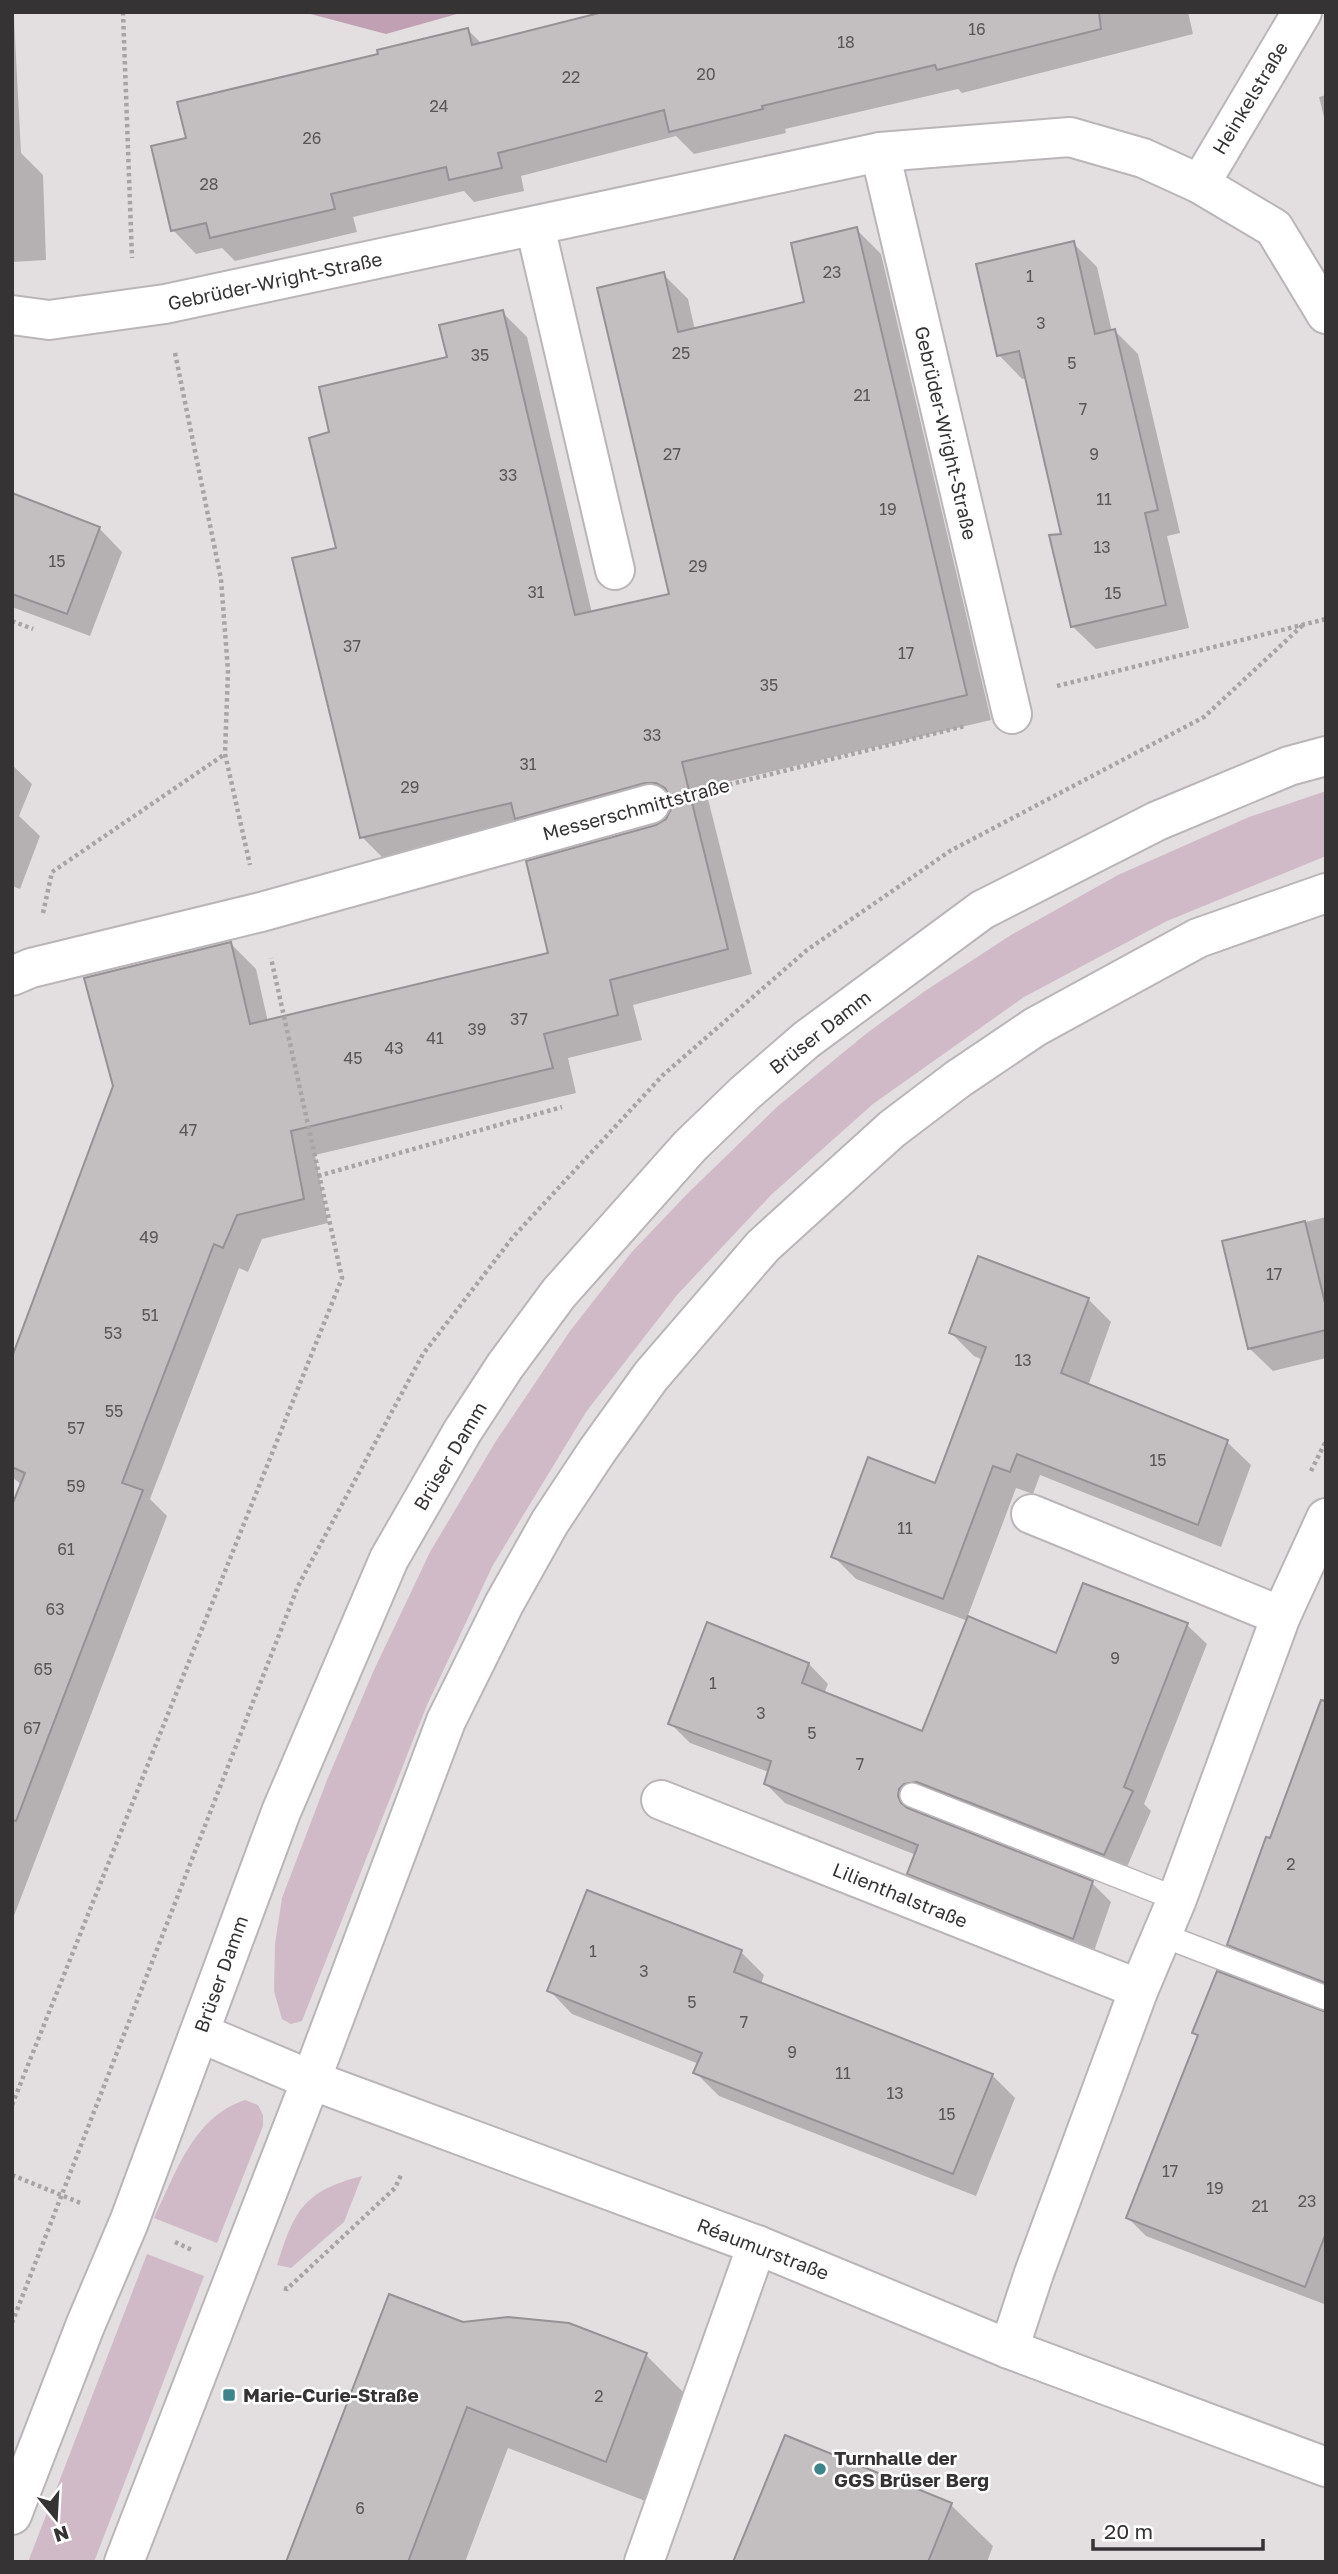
<svg xmlns="http://www.w3.org/2000/svg" width="1338" height="2574" font-family="'Golos Text',sans-serif">
	<rect width="100%" height="100%" fill="#e3dee0"/>
	<g fill="#d1bac8">
		<polygon points="1326,791 1326,856 1167,921 1024,997 873,1104 772,1194 677,1295 586,1412 493,1565 427,1705 302,2021 291,2024 282,2019 274,1991 275,1944 282,1898 327,1780 374,1670 430,1552 496,1441 570,1331 631,1253 688,1193 778,1106 867,1033 925,991 1011,935 1118,875 1249,817"/>
		<path d="M 245,2100 L 258,2105 L 263,2115 L 263,2126 L 217,2243 L 154,2218 C 176,2173 193,2117 245,2100 Z"/>
		<path d="M 362,2176 L 344,2222 L 291,2268 L 277,2265 C 294,2210 304,2191 362,2176 Z"/>
		<polygon points="147,2254 204,2276 94,2562 28,2562"/>
	</g>
	<polygon fill="#c1a0b4" points="303,12 464,12 386,34"/>
	<g fill="#0003">
		<polygon points="610,12 1188,12 1193,34 962,93 958,89 785,129 786,133 694,154 676,136 521,176 524,191 474,202 464,191 353,217 357,232 235,261 222,248 196,254 173,230 188,139 380,55 468,30 482,44"/>
		<polygon points="12,16 14,18 21,153 43,175 46,260 12,262"/>
		<polygon points="1326,95 1326,125 1319,97"/>
		<polygon points="856,229 881,254 991,720 705,787 752,974 633,1005 642,1040 568,1058 576,1093 315,1155 328,1223 262,1239 248,1272 239,1268 150,1499 167,1516 12,1921 12,1510 22,1485 12,1477 12,1364 231,944 256,969 268,1022 550,954 657,827 666,821 673,807 541,843 387,862 362,837 331,434 449,358 502,312 527,337 592,613 671,595 663,274 688,299 695,330 806,303"/>
		<polygon points="1073,243 1097,267 1112,332 1115,331 1138,354 1180,533 1167,536 1189,628 1096,649 1072,626 1063,535 1027,378 1022,379 999,355"/>
		<polygon points="12,495 99,528 122,552 90,636 12,607"/>
		<polygon points="12,765 32,784 19,816 40,836 20,889 12,886"/>
		<polygon points="1326,1217 1326,1358 1273,1371 1249,1348 1224,1242"/>
		<polygon points="1088,1299 1111,1322 1088,1386 1227,1442 1251,1465 1221,1547 1040,1475 1033,1494 1016,1488 967,1618 1057,1656 1187,1625 1207,1644 1144,1804 1151,1811 1124,1874 923,1803 917,1811 918,1814 1092,1883 1111,1902 1092,1957 929,1893 909,1873 916,1855 785,1803 766,1784 769,1772 690,1743 670,1723 708,1624 809,1664 828,1684 824,1694 923,1733 968,1621 856,1579 833,1556 936,1485 983,1360 974,1356 951,1333"/>
		<polygon points="1326,1693 1326,1993 1248,1963 1229,1945"/>
		<polygon points="741,1952 764,1975 761,1984 992,2075 1015,2098 976,2196 719,2096 695,2072 699,2064 572,2014 549,1990"/>
		<polygon points="1218,1973 1326,2170 1326,2299 1324,2304 1146,2236 1128,2218 1199,2037 1194,2032"/>
		<polygon points="463,2324 646,2355 687,2396 648,2502 508,2448 465,2562 288,2562"/>
		<polygon points="786,2438 951,2505 993,2546 987,2562 735,2562"/>
	</g>
	<g fill="#c3bec0" stroke="#969194" stroke-width="2">
		<polygon points="603,12 1099,12 1101,29 937,70 935,65 762,106 763,109 669,132 664,110 498,153 502,168 449,180 446,167 331,194 335,209 210,238 206,223 171,231 151,146 186,138 177,102 378,54 377,50 468,28 472,45"/>
		<polygon points="857,227 967,695 682,762 728,949 610,980 618,1015 544,1034 553,1068 291,1131 304,1199 237,1215 223,1248 214,1244 122,1483 143,1490 16,1821 12,1820 12,1505 25,1473 12,1467 12,1357 113,1086 84,978 231,942 250,1024 548,953 526,861 656,825 666,819 671,809 671,798 665,788 656,783 645,783 515,819 511,803 360,838 292,558 336,548 309,438 329,432 319,387 447,357 439,325 503,310 575,615 669,594 597,288 664,272 678,332 742,317 804,302 791,243"/>
		<polygon points="1074,241 1095,334 1115,329 1158,510 1145,513 1166,605 1071,627 1049,535 1061,534 1019,351 997,356 976,264"/>
		<polygon points="12,493 100,527 67,614 12,594"/>
		<polygon points="1305,1221 1326,1307 1326,1330 1248,1349 1222,1241"/>
		<polygon points="978,1256 1089,1298 1061,1373 1228,1440 1198,1525 1017,1454 1010,1472 993,1466 943,1599 831,1557 868,1457 935,1483 986,1347 949,1333"/>
		<polygon points="1083,1583 1188,1623 1124,1787 1133,1791 1104,1855 917,1782 904,1784 899,1789 898,1796 901,1803 907,1808 1093,1881 1073,1939 907,1874 918,1845 764,1784 771,1761 668,1724 707,1622 809,1663 802,1683 922,1731 968,1616 1056,1653"/>
		<polygon points="1321,1700 1326,1701 1326,1983 1227,1945 1266,1837 1270,1838"/>
		<polygon points="587,1890 742,1950 734,1972 993,2074 953,2174 693,2073 702,2053 547,1991"/>
		<polygon points="1217,1971 1326,2012 1326,2233 1305,2287 1126,2218 1198,2035 1192,2033"/>
		<polygon points="389,2294 463,2322 508,2317 569,2323 647,2353 606,2462 467,2407 408,2562 286,2562"/>
		<polygon points="785,2435 952,2503 928,2562 733,2562"/>
	</g>
	<g fill="none" stroke-linecap="round" stroke-linejoin="round">
		<g stroke="#bab5b8" stroke-width="26">
			<g id="lane">
				<polyline points="912,1795 1177,1899"/>
				<polyline points="1162,1935 1326,1998"/>
			</g>
		</g>
		<g stroke="#bab5b8" stroke-width="42">
			<g id="street">
				<polyline points="880,152 1012,714"/>
				<polyline points="1200,184 1302,12"/>
				<polyline points="535,226 615,570"/>
				<polyline points="12,315 49,320 165,304 880,152 1070,137 1143,158 1200,184 1274,228 1326,314"/>
				<polyline points="12,976 31,968 261,912 650,804"/>
				<polyline points="1031,1514 1281,1616"/>
				<polyline points="661,1800 1139,1989"/>
				<polyline points="200,2033 311,2080 757,2245 1009,2349 1326,2467"/>
				<polyline points="1009,2349 1034,2273 1139,1989 1177,1899 1281,1616 1326,1518"/>
				<polyline points="644,2562 757,2245"/>
			</g>
		</g>
		<g stroke="#bab5b8" stroke-width="42">
			<g id="secondary">
				<polyline points="12,2515 85,2326 129,2222 281,1812 389,1559 462,1432 505,1366 559,1293 690,1146 745,1093 806,1040 982,910 1157,821 1289,766 1326,756"/>
				<polyline points="124,2562 311,2080 446,1721 504,1604 550,1522 597,1451 651,1376 763,1246 892,1129 958,1079 1035,1027 1198,938 1326,893"/>
			</g>
		</g>
		<g stroke="#a8a4a6" stroke-width="4.5" stroke-dasharray="3.5 3.5" stroke-linecap="butt">
			<polyline points="123,12 132,258"/>
			<polyline points="175,353 221,579 228,671 225,754 250,865"/>
			<polyline points="12,621 33,629"/>
			<polyline points="1057,686 1326,619"/>
			<polyline points="695,793 965,726"/>
			<polyline points="43,913 52,872 225,754"/>
			<polyline points="318,1176 562,1107"/>
			<polyline points="1311,1471 1326,1441"/>
			<polyline points="12,2105 342,1278 271,958"/>
			<polyline points="12,2175 83,2204"/>
			<polyline points="175,2242 192,2250"/>
			<polyline points="284,2288 287,2289 395,2188 401,2175"/>
			<polyline points="12,2323 298,1586 423,1354 513,1237 663,1075 807,950 950,851 1204,717 1305,623"/>
		</g>
		<use href="#lane" stroke="#fff" stroke-width="23"/>
		<use href="#street" stroke="#fff" stroke-width="38"/>
		<use href="#secondary" stroke="#fff" stroke-width="38"/>
	</g>
	<g fill="#3d858b" stroke="#fff" stroke-width="2.5">
		<rect x="222" y="2388" width="14" height="14" rx="3.5"/>
		<circle cx="820" cy="2469" r="7"/>
	</g>
	<g text-anchor="middle" stroke-width="5" stroke-linejoin="round" paint-order="stroke">
		<g font-size="16" fill="#585657">
			<text x="977" y="35">16</text>
			<text x="846" y="48">18</text>
			<text x="706" y="80">20</text>
			<text x="571" y="83">22</text>
			<text x="439" y="112">24</text>
			<text x="312" y="144">26</text>
			<text x="209" y="190">28</text>
			<text x="832" y="278">23</text>
			<text x="1030" y="282">1</text>
			<text x="1041" y="329">3</text>
			<text x="681" y="359">25</text>
			<text x="480" y="361">35</text>
			<text x="1072" y="369">5</text>
			<text x="862" y="401">21</text>
			<text x="1083" y="415">7</text>
			<text x="672" y="460">27</text>
			<text x="1094" y="460">9</text>
			<text x="508" y="481">33</text>
			<text x="1104" y="505">11</text>
			<text x="888" y="515">19</text>
			<text x="1102" y="553">13</text>
			<text x="57" y="567">15</text>
			<text x="698" y="572">29</text>
			<text x="536" y="598">31</text>
			<text x="1113" y="599">15</text>
			<text x="352" y="652">37</text>
			<text x="906" y="659">17</text>
			<text x="769" y="691">35</text>
			<text x="652" y="741">33</text>
			<text x="528" y="770">31</text>
			<text x="410" y="793">29</text>
			<text x="519" y="1025">37</text>
			<text x="477" y="1035">39</text>
			<text x="435" y="1044">41</text>
			<text x="394" y="1054">43</text>
			<text x="353" y="1064">45</text>
			<text x="188" y="1136">47</text>
			<text x="149" y="1243">49</text>
			<text x="1274" y="1280">17</text>
			<text x="150" y="1321">51</text>
			<text x="113" y="1339">53</text>
			<text x="1023" y="1366">13</text>
			<text x="114" y="1417">55</text>
			<text x="76" y="1434">57</text>
			<text x="1158" y="1466">15</text>
			<text x="76" y="1492">59</text>
			<text x="905" y="1534">11</text>
			<text x="66" y="1555">61</text>
			<text x="55" y="1615">63</text>
			<text x="1115" y="1664">9</text>
			<text x="43" y="1675">65</text>
			<text x="713" y="1689">1</text>
			<text x="761" y="1719">3</text>
			<text x="32" y="1734">67</text>
			<text x="812" y="1739">5</text>
			<text x="860" y="1770">7</text>
			<text x="1291" y="1870">2</text>
			<text x="593" y="1957">1</text>
			<text x="644" y="1977">3</text>
			<text x="692" y="2008">5</text>
			<text x="744" y="2028">7</text>
			<text x="792" y="2058">9</text>
			<text x="843" y="2079">11</text>
			<text x="895" y="2099">13</text>
			<text x="947" y="2120">15</text>
			<text x="1170" y="2177">17</text>
			<text x="1215" y="2194">19</text>
			<text x="1307" y="2207">23</text>
			<text x="1260" y="2212">21</text>
			<text x="599" y="2402">2</text>
			<text x="360" y="2514">6</text>
		</g>
		<g font-size="19" fill="#353334" stroke="#fff">
			<text transform="translate(1250 98) rotate(-59)" y="7">Heinkelstraße</text>
			<text transform="translate(275 281) rotate(-12)" y="7">Gebrüder-Wright-Straße</text>
			<text transform="translate(946 433) rotate(77)" y="7">Gebrüder-Wright-Straße</text>
			<text transform="translate(636 809) rotate(-15)" y="7">Messerschmittstraße</text>
			<text transform="translate(820 1032) rotate(-38)" y="7">Brüser Damm</text>
			<text transform="translate(450 1456) rotate(-59)" y="7">Brüser Damm</text>
			<text transform="translate(900 1895) rotate(22)" y="7">Lilienthalstraße</text>
			<text transform="translate(221 1974) rotate(-70)" y="7">Brüser Damm</text>
			<text transform="translate(763 2249) rotate(21)" y="7">Réaumurstraße</text>
		</g>
		<g font-size="19" font-weight="bold" fill="#353334" stroke="#fff" text-anchor="start">
			<text x="243" y="2402">Marie-Curie-Straße</text>
			<text x="834" y="2465">Turnhalle der<tspan x="834" dy="22">GGS Brüser Berg</tspan></text>
		</g>
	</g>
	<rect width="1338" height="2574" fill="none" stroke="#353334" stroke-width="28"/>
	<g transform="translate(56 2518) rotate(162)" stroke="#ffffff" stroke-width="5" paint-order="stroke">
	<path d="M0-5L12 26L0 18L-12 26Z" fill="#353334"/>
	<text y="-10" font-size="19" font-weight="bold" text-anchor="middle" fill="#353334">N</text>
	</g>
	<path d="M1093 2539v10h170v-10" fill="none" stroke="#353334" stroke-width="3.5"/>
	<text x="1104" y="2539" font-size="21" fill="#353334" stroke="#ffffff" stroke-width="5" paint-order="stroke">20 m</text>
</svg>
